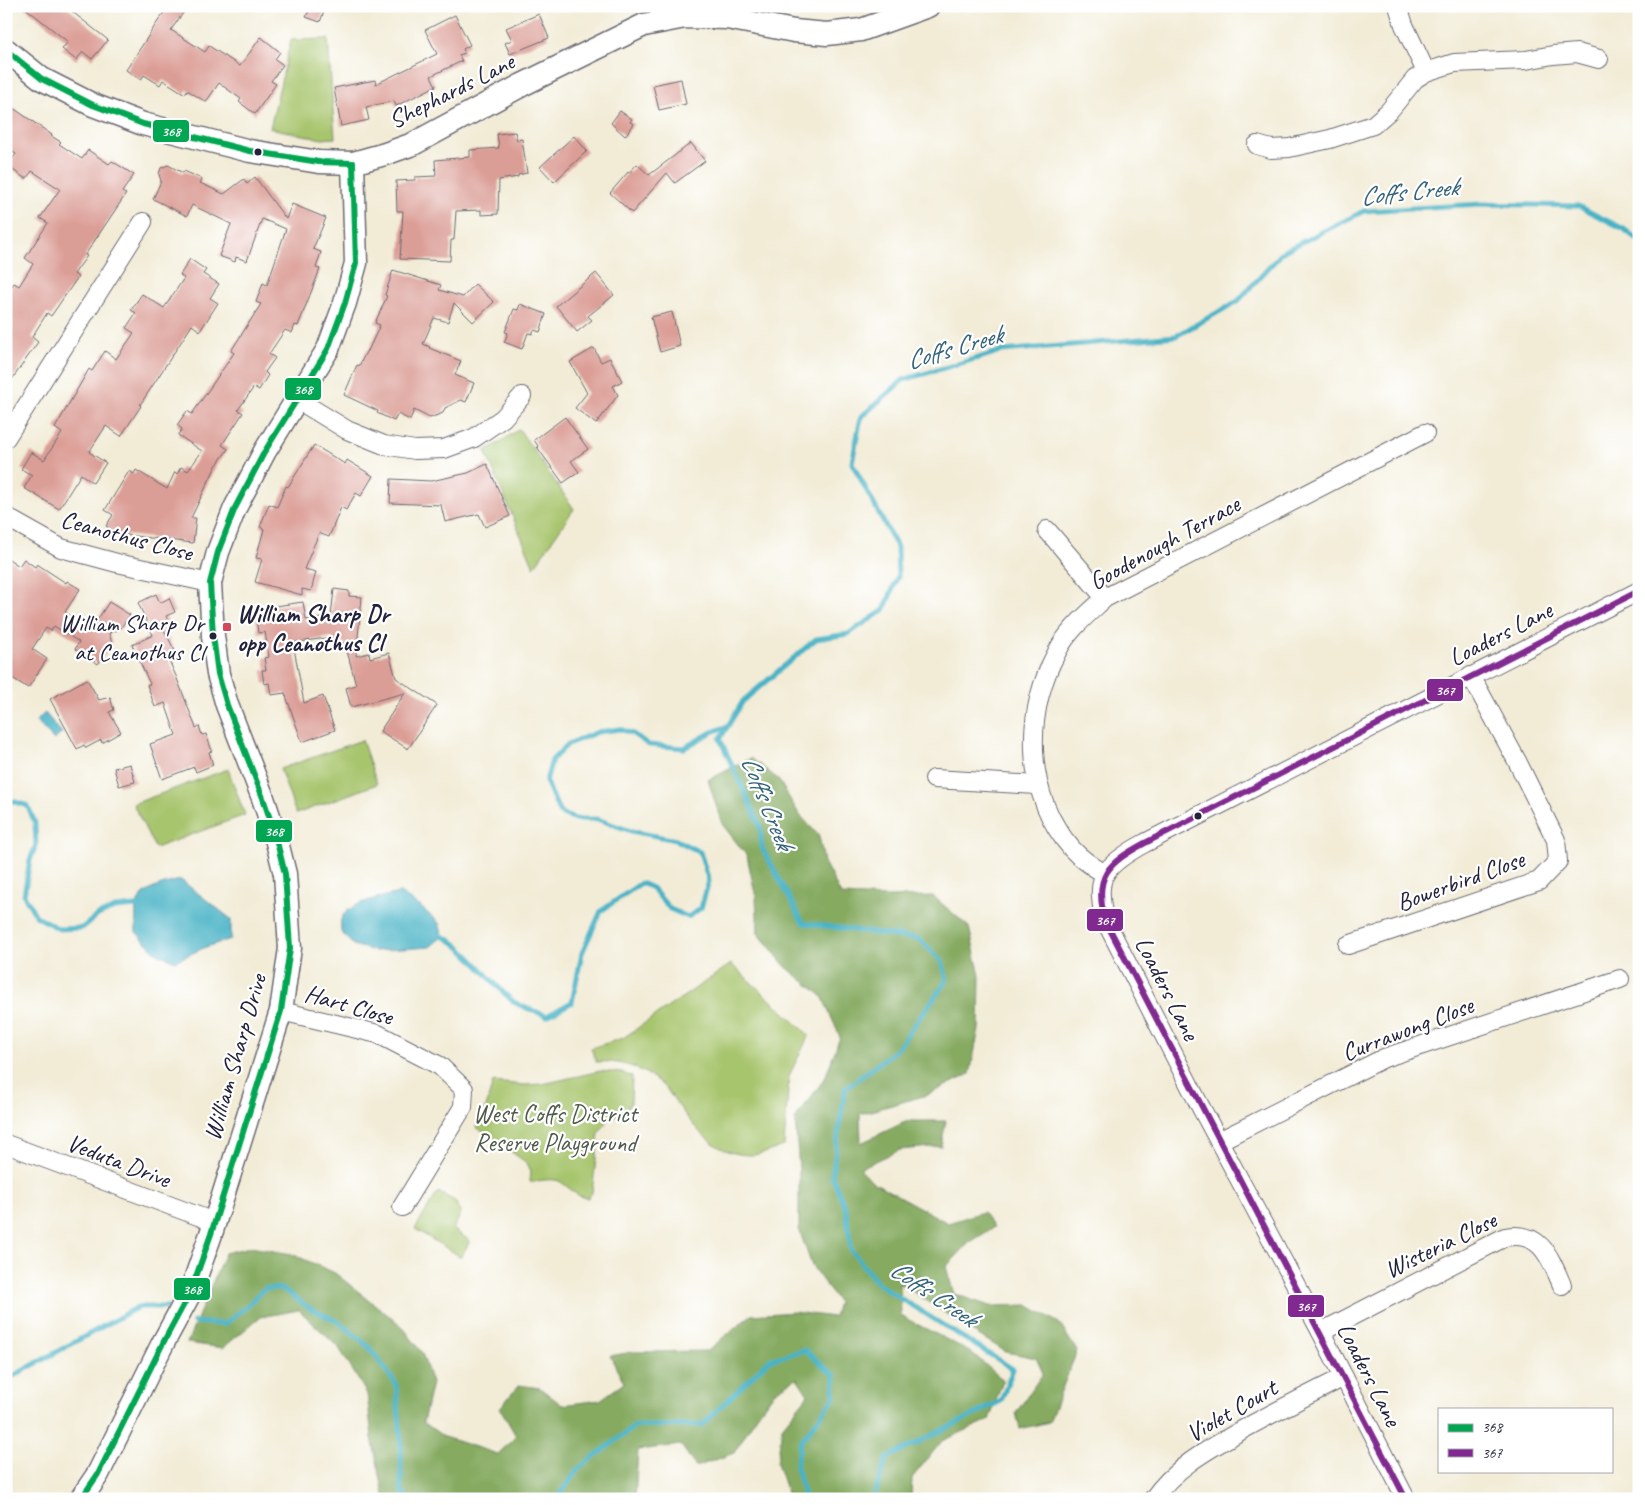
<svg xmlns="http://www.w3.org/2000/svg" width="1645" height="1505" font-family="Caveat,sans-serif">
	<rect width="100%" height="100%" fill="#fff"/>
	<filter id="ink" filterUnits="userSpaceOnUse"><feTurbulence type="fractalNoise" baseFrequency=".02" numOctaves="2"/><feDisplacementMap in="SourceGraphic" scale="10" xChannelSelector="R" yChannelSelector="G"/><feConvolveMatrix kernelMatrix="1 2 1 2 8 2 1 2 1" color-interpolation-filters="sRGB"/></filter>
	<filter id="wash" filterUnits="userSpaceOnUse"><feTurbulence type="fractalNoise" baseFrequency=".0096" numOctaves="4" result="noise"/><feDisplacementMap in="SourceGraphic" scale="20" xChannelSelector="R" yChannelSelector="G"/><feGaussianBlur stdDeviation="1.12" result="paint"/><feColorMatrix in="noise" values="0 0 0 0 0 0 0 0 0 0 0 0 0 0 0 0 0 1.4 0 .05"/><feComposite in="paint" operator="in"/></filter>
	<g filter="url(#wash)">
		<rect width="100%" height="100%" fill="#f2ecd7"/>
		<g fill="#a7c56d" stroke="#647454">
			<polygon points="328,39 335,138 322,139 270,128 291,40"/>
			<polygon points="519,429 574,509 534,567 485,451 499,443"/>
			<polygon points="362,740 377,784 296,814 280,769"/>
			<polygon points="228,769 245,815 155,848 133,804"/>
			<path d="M 731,964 L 809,1035 L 789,1076 L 784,1146 C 774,1149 762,1155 751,1155 C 718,1155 699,1134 681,1109 C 675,1102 671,1094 665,1088 C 647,1069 621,1060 596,1062 L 591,1048 L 623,1038 Z"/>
			<path d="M 600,1071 L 622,1073 L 632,1077 L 631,1103 L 624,1112 L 612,1117 L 605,1124 L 599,1133 L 592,1193 L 588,1198 C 576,1198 569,1186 559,1181 C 551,1178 539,1181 530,1182 L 531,1171 L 527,1163 L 476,1127 L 486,1107 L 493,1082 L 525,1085 L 543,1084 Z"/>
			<polygon points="438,1192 455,1201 461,1214 453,1229 470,1241 461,1257 415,1229"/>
		</g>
		<polygon fill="#85aa60" stroke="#54664e" points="751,758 778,779 799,814 819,836 824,862 841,895 888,897 933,896 969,927 980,976 979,1029 970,1074 927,1095 860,1114 861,1143 907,1121 946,1121 941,1146 900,1150 860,1168 873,1182 948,1223 983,1212 994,1227 969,1243 946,1267 954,1294 990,1306 1028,1305 1059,1323 1077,1351 1049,1422 1020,1429 1016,1413 1043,1373 1036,1358 1006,1352 972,1331 900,1283 901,1316 971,1352 1003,1380 989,1420 942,1441 912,1478 911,1499 789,1499 777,1463 782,1427 808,1395 797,1378 775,1391 756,1417 734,1453 696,1467 681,1445 638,1450 635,1499 385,1499 372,1438 367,1394 339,1348 299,1310 260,1317 223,1348 187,1343 225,1253 250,1247 292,1254 335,1273 402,1326 422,1353 432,1383 423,1422 444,1437 498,1454 516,1436 500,1408 519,1385 540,1388 562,1405 600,1400 624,1383 610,1356 632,1352 707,1351 751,1315 794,1312 834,1317 838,1302 812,1266 799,1229 799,1169 795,1119 825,1078 840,1037 822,996 785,966 758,933 756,898 747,856 722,824 708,780"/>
		<g fill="#48b3c6" stroke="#356a80">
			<polygon points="45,713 62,733 54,740 36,721"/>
			<path d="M 181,880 L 231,919 L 231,939 L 206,947 L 175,961 L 155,952 L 136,932 C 136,924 135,915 136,908 C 139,889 166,883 181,880 Z"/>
			<path d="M 400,893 L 421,907 L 439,923 L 443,936 L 430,947 L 375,951 L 353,945 L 341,932 C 341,928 340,923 341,920 C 345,903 385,896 400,893 Z"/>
		</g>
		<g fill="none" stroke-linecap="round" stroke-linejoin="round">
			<g stroke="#48b3c6" stroke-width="5">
				<polyline points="6,799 28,806 35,823 36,845 30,860 24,895 36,916 59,929 82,928 98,915 115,908 136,906 143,908"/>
				<path d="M 438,935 C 459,937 495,988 514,1002 C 523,1008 536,1011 547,1016 L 572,1002 L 582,953 L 601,911 L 641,883 L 652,888 L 670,909 L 688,917 L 701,908 L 709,881 L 700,852 L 676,840 L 631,831 L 597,819 L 575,819 L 560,813 L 546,781 L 552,760 L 568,744 L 598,732 L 620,729 L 633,734 L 649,745 L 684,748 L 712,732 L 728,726"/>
				<polyline points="194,1322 225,1324 247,1306 265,1288 283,1289 311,1309 339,1322 369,1347 396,1384 401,1438 401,1489 407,1499"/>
				<polyline points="6,1380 138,1307 167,1307"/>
				<polyline points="557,1499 578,1469 635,1426 702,1425 769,1360 805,1350 835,1376 834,1398 801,1441 796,1467 805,1499"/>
				<polyline points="873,1499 887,1458 1001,1401 1013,1369 878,1284 851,1250 846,1210 832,1176 845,1089 897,1049 947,980 942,961 919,939 803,923 762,848 760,826 720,739 743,701 816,639 848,634 884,610 898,576 897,547 852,463 861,417 903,380 1002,351 1176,336 1238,301 1284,251 1364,211 1481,204 1578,206 1624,229 1639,241"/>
			</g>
		</g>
		<g id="blocks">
			<g fill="#db9e96">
				<polygon points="23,6 65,6 108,40 92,59 83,52 76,60 62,49 68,42"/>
				<polygon points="168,6 188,6 171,30 205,52 209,46 240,66 261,37 280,52 275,59 283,65 271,81 276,84 255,114 239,102 241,99 219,83 206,102 187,90 185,94 163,80 160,85 144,75 141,80 126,70"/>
				<polygon points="311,6 326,6 320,22 306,17"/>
				<polygon points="539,14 549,38 510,54 505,43 512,40 506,28"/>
				<polygon points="455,15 470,45 463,49 465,53 459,55 462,61 431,76 436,86 396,106 394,101 366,107 369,120 341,126 334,88 375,80 376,84 437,54 425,30"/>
				<polygon points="681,79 686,104 659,110 653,85"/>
				<polygon points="6,103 52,135 51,136 61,142 59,144 82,159 88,150 109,164 112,161 134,175 122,192 126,194 85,255 87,256 74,274 78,277 51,316 47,313 32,337 38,342 6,388 6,295 14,283 19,286 33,264 25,258 48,223 40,218 60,189 32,171 26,179 7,166 16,154 6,148"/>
				<polygon points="620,111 632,119 630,122 634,124 625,136 611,123"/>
				<polygon points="515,132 517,140 522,139 527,173 518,175 518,177 499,180 498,214 481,215 481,210 456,211 454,240 451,240 450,261 400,259 403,211 397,211 396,181 415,180 415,177 436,176 435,160 470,157 470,150 499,148 497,134"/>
				<polygon points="574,136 587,151 554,182 540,167"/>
				<polygon points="691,143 705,161 675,183 667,173 632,213 610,193 628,172 629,173 637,164 649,175"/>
				<polygon points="168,165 183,173 184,171 202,179 200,183 224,194 244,179 247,184 255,177 286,219 292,204 326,218 313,249 321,252 316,268 320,269 298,326 295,325 292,333 285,330 269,354 275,358 265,372 268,375 259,390 254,387 238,410 243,413 222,445 228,449 216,466 191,518 196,518 193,543 126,535 124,537 106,526 113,515 105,510 129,471 134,474 136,470 167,489 175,472 177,474 181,467 188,471 202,451 178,435 182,429 177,425 187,411 192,414 234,353 231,351 261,304 256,302 263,283 267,285 286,229 262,219 247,261 236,257 235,262 219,256 231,224 192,205 187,216 153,199 161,181 159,174 161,168"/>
				<polygon points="190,259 206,270 203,274 219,284 210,298 218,303 200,331 192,325 140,405 141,406 121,436 106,426 89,452 106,463 93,483 81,474 59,509 24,488 32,475 21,469 31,452 44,460 62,433 55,428 89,369 92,371 105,351 116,359 134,333 126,328 136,313 131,310 142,294 164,308 184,278 180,275"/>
				<polygon points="393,270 441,285 439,290 463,297 475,284 494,302 473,322 454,303 448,322 434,318 423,344 430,347 429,348 461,361 455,375 474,383 466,402 461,400 445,408 443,413 430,418 414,410 410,420 398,414 394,421 377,413 378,411 344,395 357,365 359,366 367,350 368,351 380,325 375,323 387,296 385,295"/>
				<polygon points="596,273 614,295 588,316 592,320 577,332 556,306"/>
				<polygon points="520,304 546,314 540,332 534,330 532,334 528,333 522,349 504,342 508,333 505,332 514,309 518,310"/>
				<polygon points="672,312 680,346 660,352 651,317"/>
				<polygon points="594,348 601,362 610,358 622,381 613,386 618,395 596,424 575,408 587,393 570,362"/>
				<polygon points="565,417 588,449 571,461 579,472 563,483 537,447 538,446 534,440"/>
				<polygon points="314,445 345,464 347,460 373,476 361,496 356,493 346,510 341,507 329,537 319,533 304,569 316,572 311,591 302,589 302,595 255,582 262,559 256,558 264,529 260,527 269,504 277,507 286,486 288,487"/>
				<polygon points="487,464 510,516 485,527 479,514 445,522 441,505 390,503 391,479 431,481 468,473"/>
				<polygon points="6,557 19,566 24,559 35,567 37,564 66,583 67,581 80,589 65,612 89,628 90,626 92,628 109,602 130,615 120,629 109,633 112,643 98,664 75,649 79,642 54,626 51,631 46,628 32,649 47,659 28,688 6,674"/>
				<polygon points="334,589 349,591 349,596 362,597 356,656 369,653 370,658 389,653 396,678 437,705 408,749 380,731 405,693 351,707 346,688 356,685 345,643 332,642 332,637 293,643 304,703 323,696 335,730 302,742 285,693 271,695 269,683 264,684 262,670 266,670 264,658 269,657 265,632 258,633 255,609 303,602 306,620 331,617"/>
				<polygon points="156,594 160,603 169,598 175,612 166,616 169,623 162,626 175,651 167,656 176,676 196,728 199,726 202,735 206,734 212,751 209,752 213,765 196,772 194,767 162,779 150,744 176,735 165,703 155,707 147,685 150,684 132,645 153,635 138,603"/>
				<polygon points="87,679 99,700 110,697 114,710 109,712 121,732 102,743 101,740 86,748 84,745 77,749 50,699"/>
				<polygon points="130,764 135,782 119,786 114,768"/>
			</g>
		</g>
	</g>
	<g filter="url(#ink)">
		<use href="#blocks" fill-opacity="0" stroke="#6b6972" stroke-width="1"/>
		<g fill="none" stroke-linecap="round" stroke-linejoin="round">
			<g stroke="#6b6972" stroke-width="20">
				<g id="minor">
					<polyline points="1398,6 1404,25 1426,72"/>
					<polyline points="1257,145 1271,149 1289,148 1330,139 1373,125 1389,111 1415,79 1426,72 1454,63 1526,60 1553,55 1577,53 1599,59"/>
					<polyline points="298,400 347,430 384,445 415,450 444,449 474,438 503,418 522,396"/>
					<polyline points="6,438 143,222"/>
					<polyline points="6,515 13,521 61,548 117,563 210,583"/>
					<polyline points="1047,530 1105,598"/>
					<polyline points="934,779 1038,785"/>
					<path d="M 1105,874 C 1093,867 1081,859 1072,849 C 1024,794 1024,713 1057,652 C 1068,630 1087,615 1105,598 L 1425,433"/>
					<polyline points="1348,945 1539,881 1558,861 1556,840 1517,761 1471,676"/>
					<polyline points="281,1011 378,1034 440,1066 464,1089 463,1107 402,1207"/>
					<polyline points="1219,1141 1384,1058 1620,979"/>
					<polyline points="6,1144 214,1222"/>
					<path d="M 1321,1332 L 1505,1237 C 1541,1230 1550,1258 1562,1285"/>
					<path d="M 1153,1499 C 1175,1467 1209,1449 1242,1430 C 1276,1411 1310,1394 1344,1377"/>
					<path d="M 1406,1499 L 1321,1332 L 1198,1102 L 1105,920 C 1101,907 1098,886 1105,874 C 1112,862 1132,850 1145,843 L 1639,591"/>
				</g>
			</g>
			<g stroke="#6b6972" stroke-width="25">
				<g id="tertiary">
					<polyline points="6,50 42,79 93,105 143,124 250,151 319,162 353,163 385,154 413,144 522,85 644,25 685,17 727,18 794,31 827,34 861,30 928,6"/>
					<polyline points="81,1499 98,1474 163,1343 191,1291 211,1234 281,1011 290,948 285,874 275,834 263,798 227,705 218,674 213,636 210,583 218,552 235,508 265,451 328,349 345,303 356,263 353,163"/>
				</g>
			</g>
			<use href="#minor" stroke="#fff" stroke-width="18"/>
			<use href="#tertiary" stroke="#fff" stroke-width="22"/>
			<g stroke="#fff" stroke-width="10">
				<g id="bus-1">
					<polyline points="6,50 42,79 93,105 143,124 250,151 319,162 353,163"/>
					<polyline points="81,1499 98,1474 163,1343 191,1291 211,1234 281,1011 290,948 285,874 275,834 263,798 227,705 218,674 213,636 210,583 218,552 235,508 265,451 328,349 345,303 356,263 353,163"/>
				</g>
			</g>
			<g stroke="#fff" stroke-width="10">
				<path id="bus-2" d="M 1406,1499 C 1307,1305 1204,1114 1105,920 C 1093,876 1108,863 1145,843 L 1639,591"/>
			</g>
			<use href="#bus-1" stroke="#00a651" stroke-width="6"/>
			<use href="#bus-2" stroke="#812990" stroke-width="6"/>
		</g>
	</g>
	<g fill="#22223b" stroke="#fff" stroke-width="2">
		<circle cx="258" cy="152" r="4.5"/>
		<circle cx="213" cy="636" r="4.5"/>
		<circle cx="1198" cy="816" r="4.5"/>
	</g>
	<rect fill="#d1495b" stroke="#fff" stroke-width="2" x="222" y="622" width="10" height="10" rx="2.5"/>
	<g text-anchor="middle" stroke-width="4.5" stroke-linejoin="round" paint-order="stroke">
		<g font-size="24" fill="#22223b" stroke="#fff" text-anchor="end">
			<text x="204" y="631">William Sharp Dr<tspan x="204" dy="29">at Ceanothus Cl</tspan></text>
		</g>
		<g font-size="25" fill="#22223b" stroke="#fff">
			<text transform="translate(451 90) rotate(-27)" y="9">Shephards Lane</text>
			<text transform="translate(127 535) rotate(15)" y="9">Ceanothus Close</text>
			<text transform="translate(1164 542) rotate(-29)" y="9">Goodenough Terrace</text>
			<text transform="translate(1500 633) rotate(-27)" y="9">Loaders Lane</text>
			<text transform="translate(1460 880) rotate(-20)" y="9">Bowerbird Close</text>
			<text transform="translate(1168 988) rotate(63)" y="9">Loaders Lane</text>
			<text transform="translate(349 1004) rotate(16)" y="9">Hart Close</text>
			<text transform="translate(1407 1028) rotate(-21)" y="9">Currawong Close</text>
			<text transform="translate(234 1057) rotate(-74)" y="9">William Sharp Drive</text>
			<text transform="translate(119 1160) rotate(21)" y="9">Veduta Drive</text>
			<text transform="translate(1440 1244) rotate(-26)" y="9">Wisteria Close</text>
			<text transform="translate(1370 1374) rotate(63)" y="9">Loaders Lane</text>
			<text transform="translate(1231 1410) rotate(-30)" y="9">Violet Court</text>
		</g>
		<g font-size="25" font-weight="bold" fill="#22223b" stroke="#fff" text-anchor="start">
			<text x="237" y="622">William Sharp Dr<tspan x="237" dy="29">opp Ceanothus Cl</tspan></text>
		</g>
		<g font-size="25" fill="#515b4c" stroke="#fff">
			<text x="555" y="1122">West Coffs District<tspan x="555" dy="29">Reserve Playground</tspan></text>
		</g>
		<g font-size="26" font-style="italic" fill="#33637a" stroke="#fff">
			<text transform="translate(1409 191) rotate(-6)" y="9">Coffs Creek</text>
			<text transform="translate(954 347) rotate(-16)" y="9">Coffs Creek</text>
			<text transform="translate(768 802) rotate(68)" y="9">Coffs Creek</text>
			<text transform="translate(934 1293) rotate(34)" y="9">Coffs Creek</text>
		</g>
	</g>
	<g stroke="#fff" stroke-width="2">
		<rect x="152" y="119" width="38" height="24" rx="5" fill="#00a651"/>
		<rect x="284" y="377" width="38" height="24" rx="5" fill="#00a651"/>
		<rect x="1426" y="678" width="38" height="24" rx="5" fill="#812990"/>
		<rect x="255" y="819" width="38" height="24" rx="5" fill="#00a651"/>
		<rect x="1086" y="908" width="38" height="24" rx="5" fill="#812990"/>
		<rect x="173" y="1277" width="38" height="24" rx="5" fill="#00a651"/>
		<rect x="1287" y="1294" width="38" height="24" rx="5" fill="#812990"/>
	</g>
	<g font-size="14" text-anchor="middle" font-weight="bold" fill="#fff">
		<text x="171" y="136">368</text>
		<text x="303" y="394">368</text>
		<text x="1445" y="695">367</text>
		<text x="274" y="836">368</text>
		<text x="1105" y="925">367</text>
		<text x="192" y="1294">368</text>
		<text x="1306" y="1311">367</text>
	</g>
	<rect width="1645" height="1505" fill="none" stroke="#fff" stroke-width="25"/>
	<rect x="1438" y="1408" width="175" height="65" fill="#ffffff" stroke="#a7a7b1"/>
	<rect x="1448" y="1424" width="25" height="8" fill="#00a651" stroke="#a7a7b1"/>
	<text x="1482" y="1432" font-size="15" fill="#22223b">368</text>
	<rect x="1448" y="1449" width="25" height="8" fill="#812990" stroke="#a7a7b1"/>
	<text x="1482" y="1458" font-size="15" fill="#22223b">367</text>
</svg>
